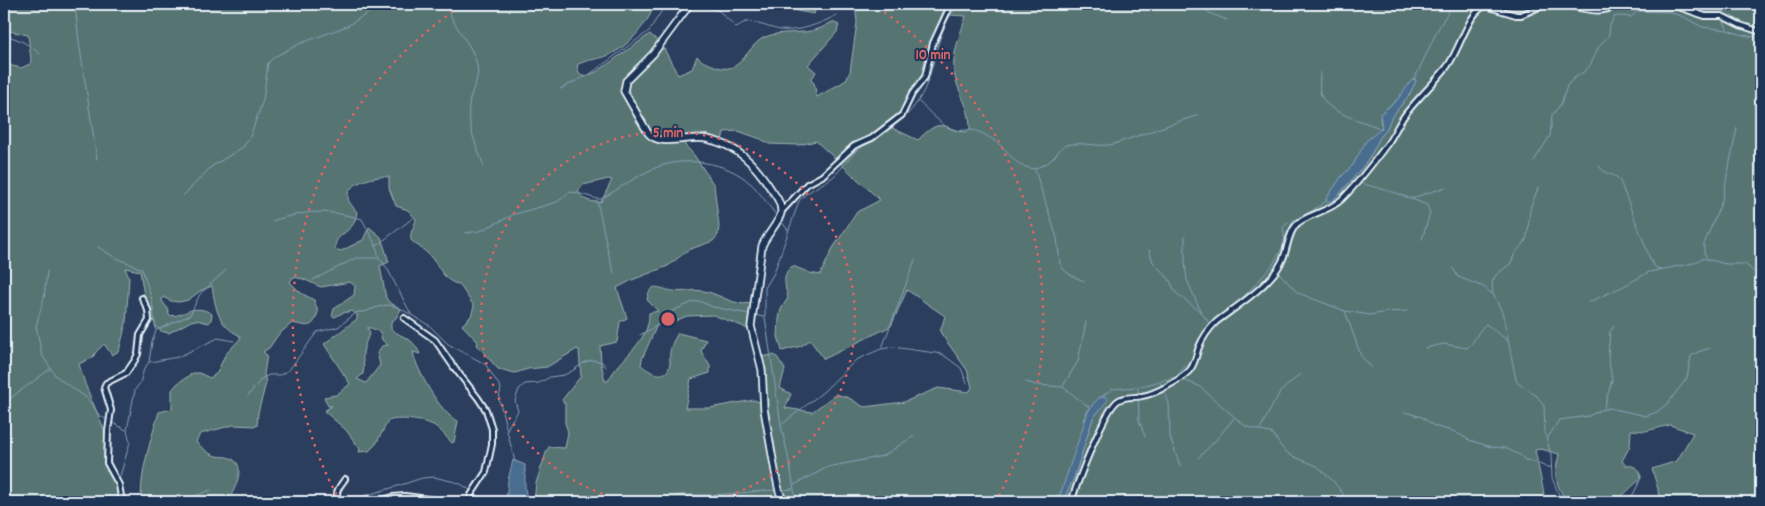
<svg xmlns="http://www.w3.org/2000/svg" width="1765" height="506" font-family="Dekko,sans-serif">
	<rect width="100%" height="100%" fill="#2c3e5e"/>
	<filter id="ink" filterUnits="userSpaceOnUse"><feTurbulence type="fractalNoise" baseFrequency=".02" numOctaves="2"/><feDisplacementMap in="SourceGraphic" scale="10" xChannelSelector="R" yChannelSelector="G"/><feConvolveMatrix kernelMatrix="1 2 1 2 8 2 1 2 1" color-interpolation-filters="sRGB"/></filter>
	<g filter="url(#ink)">
		<g fill="#567472" stroke="#9fb2b5" fill-rule="evenodd">
			<path d="M 4,4 L 656,4 C 645,26 628,49 604,57 C 594,60 585,60 577,65 L 579,74 L 585,77 L 598,71 L 650,34 L 662,45 L 678,75 L 692,69 L 697,56 C 702,62 705,62 712,65 C 742,79 745,46 765,37 C 782,30 802,35 818,29 C 823,28 828,24 832,22 L 839,25 L 837,32 L 808,65 L 816,72 L 811,80 L 814,83 L 817,97 L 845,81 L 850,72 L 857,22 L 855,4 L 1761,4 L 1761,502 L 1659,502 L 1658,489 L 1652,469 L 1677,461 L 1693,433 L 1670,425 L 1646,431 L 1631,430 L 1630,446 L 1622,461 L 1626,465 C 1635,466 1641,468 1641,478 L 1620,498 L 1612,502 L 1565,502 L 1565,500 C 1554,478 1554,478 1559,454 L 1541,449 L 1535,450 L 1544,494 L 1534,502 L 1077,502 L 1072,498 L 1065,496 L 1074,478 L 1093,418 L 1098,412 L 1100,397 L 1060,495 L 1038,500 L 1038,502 L 534,502 L 536,483 L 547,450 L 549,447 L 565,448 L 568,432 L 565,423 L 565,404 L 562,400 L 581,376 L 579,350 L 577,349 L 547,367 L 528,369 L 515,373 L 498,369 L 477,345 L 478,342 L 462,325 L 471,316 L 474,306 L 459,284 C 445,283 439,266 430,256 C 425,250 417,246 411,240 C 409,233 415,226 416,219 L 408,210 L 396,206 L 389,188 L 389,177 C 378,175 349,182 348,195 C 347,201 353,207 357,212 C 356,217 355,223 351,227 C 345,234 334,237 335,249 L 341,251 L 363,240 L 369,227 L 381,237 L 389,262 L 380,266 L 386,298 L 389,302 L 401,309 L 396,318 L 391,322 L 391,329 C 405,340 411,335 420,354 L 413,352 C 416,369 441,415 458,421 L 454,442 L 452,443 C 446,437 439,427 431,424 C 421,420 398,417 388,421 L 376,444 L 369,451 L 359,452 L 360,449 L 346,430 L 324,411 L 332,406 L 328,406 L 324,397 L 336,395 L 350,384 L 324,344 L 357,319 L 357,315 L 352,311 L 342,313 L 335,317 L 332,316 L 334,309 L 354,295 L 355,286 L 350,282 L 321,287 L 303,279 L 293,277 L 290,282 L 301,293 L 314,300 L 318,312 C 313,330 308,326 292,323 L 278,335 L 269,348 L 263,352 L 267,355 L 264,374 L 266,383 L 258,413 L 257,426 L 233,425 L 200,434 L 196,442 C 202,448 209,454 216,456 C 221,457 228,456 232,459 C 248,466 233,493 227,502 L 142,502 C 138,478 152,436 159,412 L 172,409 L 172,390 L 178,383 L 193,373 L 199,373 L 210,378 L 217,373 L 225,355 L 240,339 L 240,336 C 217,324 216,309 212,286 L 200,291 L 188,300 L 179,302 L 171,301 L 163,297 L 162,301 L 168,309 L 169,315 C 183,319 192,301 212,314 L 211,320 L 209,323 L 196,320 L 191,321 L 169,333 C 157,331 158,329 152,319 L 148,320 L 140,271 L 125,268 L 129,278 L 126,323 L 119,351 L 112,355 L 104,344 L 96,352 L 93,357 L 79,364 L 85,384 L 104,429 L 106,449 L 106,465 L 118,483 L 120,502 L 4,502 L 4,64 L 21,68 L 30,64 L 31,60 L 28,35 L 4,30 ZM 951,15 L 966,16 C 961,33 952,53 954,71 C 956,91 970,105 970,127 L 969,131 C 957,135 945,121 934,127 C 928,130 922,136 918,140 L 892,128 L 926,72 L 940,24 ZM 1414,79 L 1416,81 L 1409,95 L 1391,118 L 1386,130 L 1379,139 L 1373,151 L 1362,168 L 1341,192 L 1328,202 L 1327,201 L 1332,190 L 1353,165 L 1366,142 L 1382,128 L 1380,118 L 1382,112 L 1397,100 ZM 738,131 L 761,139 L 769,144 L 799,145 L 816,141 L 880,200 L 857,212 L 833,248 L 820,275 L 810,273 L 793,266 C 781,272 785,287 788,298 L 781,309 L 779,319 L 778,336 L 782,351 L 801,346 L 810,340 L 824,359 L 891,326 L 907,290 L 945,316 L 940,332 L 967,370 L 972,387 L 969,392 L 938,388 L 904,402 L 864,407 L 849,398 L 836,394 L 812,412 L 785,408 L 791,394 L 780,388 L 785,369 L 777,357 L 774,355 L 758,357 L 762,403 L 754,400 L 709,408 L 685,408 L 691,379 L 710,373 L 710,366 L 701,351 L 706,340 L 678,333 C 676,337 672,342 671,348 C 669,353 670,359 670,364 C 667,382 649,372 641,365 L 642,359 L 657,325 L 661,325 L 665,322 L 670,323 L 687,316 L 713,315 L 742,326 L 752,332 L 753,298 L 749,303 C 738,307 720,295 708,292 C 696,288 685,293 673,291 C 661,290 650,279 647,300 L 658,311 L 649,313 C 650,343 620,357 608,381 L 605,381 L 601,363 L 600,346 L 617,342 L 620,322 L 627,318 L 617,288 L 632,280 L 668,266 L 688,250 L 713,241 L 718,235 L 719,226 L 714,185 L 694,155 L 684,144 L 683,140 L 707,140 L 721,145 L 724,132 ZM 608,179 L 612,180 L 601,202 C 592,202 582,201 578,191 L 583,185 ZM 367,328 L 371,328 L 380,332 L 382,340 L 388,345 L 382,346 L 377,353 L 380,365 L 366,383 L 357,379 L 363,374 C 365,364 362,361 363,353 C 364,346 367,339 370,332 Z"/>
			<polygon points="792,4 817,4 814,14 797,11 792,6"/>
		</g>
		<g fill="#486d8f" stroke="#88a2b9">
			<polygon points="1415,79 1416,81 1409,95 1391,118 1386,130 1379,139 1373,151 1362,168 1341,192 1332,201 1327,202 1326,199 1341,177 1353,165 1366,141 1382,128 1380,114 1397,100 1412,80"/>
			<polygon points="1100,397 1106,397 1108,400 1093,418 1074,478 1063,500 1060,500 1059,498 1088,412 1092,405"/>
			<polygon points="513,460 525,465 525,486 527,502 506,502 508,480"/>
		</g>
		<g fill="none" stroke-linecap="round" stroke-linejoin="round">
			<g stroke="#88a2b9" stroke-width="1">
				<polyline points="75,4 79,42 97,159"/>
				<path d="M 447,4 C 450,25 473,43 477,65 C 480,78 473,87 470,99 C 465,120 476,146 484,166"/>
				<path d="M 694,4 L 719,11 L 736,27 C 739,26 742,23 746,22 C 750,20 773,29 780,30 C 800,32 820,24 837,15"/>
				<polyline points="1203,4 1209,13 1227,20"/>
				<polyline points="1635,4 1639,10"/>
				<polyline points="1723,4 1724,13"/>
				<polyline points="1724,21 1727,29"/>
				<path d="M 4,36 C 18,37 29,45 40,54"/>
				<path d="M 1320,72 C 1320,79 1319,86 1320,92 C 1325,114 1365,121 1382,129"/>
				<polyline points="1414,80 1438,29 1453,4"/>
				<polyline points="560,89 590,74 649,31 666,4"/>
				<path d="M 919,102 C 928,110 941,125 951,129 C 958,132 964,129 970,130 C 978,130 989,137 995,141 C 1011,152 1013,166 1034,169 C 1040,166 1048,164 1052,159 C 1057,155 1059,148 1066,145 C 1082,141 1099,148 1114,144 L 1198,115"/>
				<polyline points="1758,130 1761,129"/>
				<polyline points="1534,161 1550,136 1552,115 1561,104 1567,86 1573,79 1585,71 1591,64 1598,48 1609,35 1610,25 1614,17 1619,16 1631,17 1638,11 1669,12 1684,17 1702,27 1727,30 1743,35 1761,38"/>
				<path d="M 1599,166 C 1605,176 1614,172 1620,181 L 1651,261 L 1656,268 L 1661,269"/>
				<polyline points="1035,170 1057,238 1060,263 1063,269 1070,275 1084,281"/>
				<polyline points="1360,183 1396,193 1427,205 1430,213 1422,239"/>
				<polyline points="1538,188 1530,209 1528,232 1525,242 1515,253 1511,263 1495,276 1492,283 1493,294 1502,312 1505,324 1516,380 1518,383 1537,396 1544,406 1545,433 1551,455 1552,478 1560,497 1558,502"/>
				<polyline points="183,196 211,167 243,147 250,137 263,100 268,63 274,57 299,44 347,26 383,4"/>
				<polyline points="1412,198 1446,187"/>
				<polyline points="597,200 608,252 614,273"/>
				<path d="M 272,221 C 308,210 325,209 362,219 L 376,246 L 379,258 L 387,268 L 411,314"/>
				<polyline points="781,221 788,230"/>
				<path d="M 465,233 L 480,231 L 515,214 L 557,202 L 570,192 L 578,193 L 597,199 L 601,199 C 619,189 636,176 655,168 C 684,156 726,161 750,183 C 760,192 768,205 777,216"/>
				<polyline points="1185,236 1185,263 1187,280 1201,312"/>
				<polyline points="376,246 413,218"/>
				<polyline points="98,247 114,257 142,269 152,300 156,331 152,341 149,362 144,369 140,383 135,390 127,430 130,442 119,480"/>
				<polyline points="1149,250 1153,262 1169,279 1176,293 1201,312 1209,323"/>
				<polyline points="1707,258 1704,253 1704,244 1722,201 1737,128"/>
				<polyline points="1453,268 1458,277 1484,287 1492,294"/>
				<polyline points="47,271 44,298 36,326 42,355 55,375 65,383 87,398 100,416 108,420"/>
				<polyline points="1278,272 1298,293 1345,311 1370,315 1386,312 1407,311"/>
				<polyline points="313,280 356,258 378,258"/>
				<polyline points="1589,302 1622,287 1649,272 1694,263 1702,258 1726,264 1745,264 1761,278"/>
				<polyline points="1345,311 1361,356 1372,368"/>
				<polyline points="754,315 764,317"/>
				<polyline points="157,330 190,315 200,294 226,270"/>
				<polyline points="640,335 658,325 668,313 693,302 699,301 713,307 749,314"/>
				<polyline points="882,348 915,260"/>
				<path d="M 1425,348 L 1444,344 L 1467,348 C 1475,342 1478,330 1486,324 L 1508,341"/>
				<polyline points="150,362 178,357 218,338 234,341"/>
				<polyline points="1181,379 1199,386 1245,426 1273,434 1282,448 1290,455 1317,466 1334,482 1349,502"/>
				<polyline points="1026,382 1037,385 1063,387 1089,407"/>
				<polyline points="1160,382 1169,403 1170,437 1180,466"/>
				<polyline points="1063,386 1078,361 1086,322"/>
				<polyline points="1138,388 1139,420 1145,437"/>
				<polyline points="248,396 261,379 269,375 280,375 289,370 317,332 338,327 357,312 364,312 378,307 388,305 398,307 430,326 448,344 485,364 501,388 499,399 515,462"/>
				<polyline points="1100,398 1112,389 1138,387 1176,377 1192,358 1198,342 1210,323 1237,304 1272,266 1282,248 1285,240 1283,228 1286,224 1309,213 1327,200"/>
				<polyline points="4,403 50,369"/>
				<polyline points="1604,408 1612,380 1608,356 1610,332 1614,326"/>
				<polyline points="1404,412 1422,417 1434,426 1455,432 1469,440 1491,447 1505,448 1520,455 1525,460 1535,462 1546,467 1551,467"/>
				<polyline points="113,423 126,430"/>
				<polyline points="1084,424 1085,414 1092,406"/>
				<polyline points="781,425 823,392 856,360 881,349 893,347 942,354 961,368 967,383"/>
				<polyline points="1260,429 1280,392 1300,374"/>
				<polyline points="507,431 509,425 518,411 515,401 519,389 525,384 539,383 550,377 564,375 572,371 585,362 592,360 602,362 606,367"/>
				<polyline points="1547,439 1559,420 1589,416 1600,410 1610,408 1646,416 1657,412 1668,403 1687,378 1691,356 1698,352 1710,348"/>
				<polyline points="1198,458 1215,441 1234,418"/>
				<polyline points="794,485 828,467 883,456 914,436"/>
				<polyline points="782,490 793,489"/>
				<polyline points="473,495 500,502"/>
				<polyline points="677,495 713,495 776,490"/>
				<polyline points="347,501 398,486 422,478 434,477 459,483 470,490"/>
				<polyline points="116,502 117,485"/>
				<polyline points="187,502 193,497 211,490"/>
				<path d="M 796,502 L 790,465 L 781,425 L 765,317 L 765,288 L 774,273 L 799,201 C 808,190 822,185 833,177 C 842,169 847,159 856,151 C 877,135 903,125 918,101 C 938,71 933,31 959,4"/>
				<polyline points="1629,502 1637,487 1641,478"/>
			</g>
			<g stroke="#e8f1f8" stroke-width="8">
				<g id="street">
					<path d="M 1562,4 C 1580,7 1602,17 1617,4"/>
					<polyline points="1670,4 1705,16 1722,16 1740,25 1761,32"/>
					<polyline points="781,212 807,184 822,176 854,146 872,138 902,115 912,94 925,77 933,43 951,4"/>
					<polyline points="404,318 435,340 453,366 478,398 486,410 492,429 492,444 486,472 471,495 469,502"/>
					<polyline points="122,502 119,485 107,463 108,431 111,410 104,387 106,383 126,373 135,360 138,354 140,335 149,320 148,310 142,298"/>
					<path d="M 342,502 C 332,495 339,487 345,479"/>
					<polyline points="375,502 393,497 405,496 450,502"/>
					<path d="M 1071,502 C 1077,484 1105,407 1119,400 C 1126,396 1135,398 1142,396 C 1155,394 1179,381 1189,371 C 1195,365 1196,355 1199,347 C 1203,337 1209,329 1216,322 C 1237,306 1269,286 1281,263 C 1288,251 1287,235 1296,225 C 1306,214 1328,213 1342,199 C 1359,182 1374,162 1388,143 C 1395,133 1400,120 1408,111 C 1420,96 1434,83 1446,68 C 1459,53 1469,9 1486,6 L 1516,15 L 1521,15 L 1546,4"/>
				</g>
			</g>
			<g stroke="#e8f1f8" stroke-width="9">
				<path id="secondary" d="M 690,4 L 653,54 L 626,81 L 624,91 L 648,133 C 660,148 689,135 707,139 C 737,145 755,164 771,189 C 776,196 782,204 781,213 C 779,223 766,235 762,246 L 751,326 L 762,370 L 764,409 L 776,477 L 779,491 L 784,502"/>
			</g>
			<use href="#street" stroke="#1d3557" stroke-width="4"/>
			<use href="#secondary" stroke="#1d3557" stroke-width="5.5"/>
		</g>
	</g>
	<g fill="none" stroke="#db6466" stroke-width="2.5" stroke-dasharray="2.5 5">
		<path d="M631 502A187 187 0 1 1 705 502"/>
		<path d="M340 501A375 375 0 0 1 464 4M872 4A375 375 0 0 1 996 501"/>
	</g>
	<circle cx="668" cy="319" r="8" fill="#db6466" stroke="#1d3557" stroke-width="2.5"/>
	<g font-size="15" text-anchor="middle" font-weight="bold" fill="#db6466" stroke="#1d3557" stroke-width="4" stroke-linejoin="round" paint-order="stroke">
		<text x="933" y="59">10 min</text>
		<text x="668" y="137">5 min</text>
	</g>
	<rect width="1765" height="506" fill="none" stroke="#1d3557" stroke-width="20"/>
	<rect x="10" y="10" width="1745" height="486" fill="none" stroke="#e8f1f8" stroke-width="2" filter="url(#ink)"/>
</svg>
